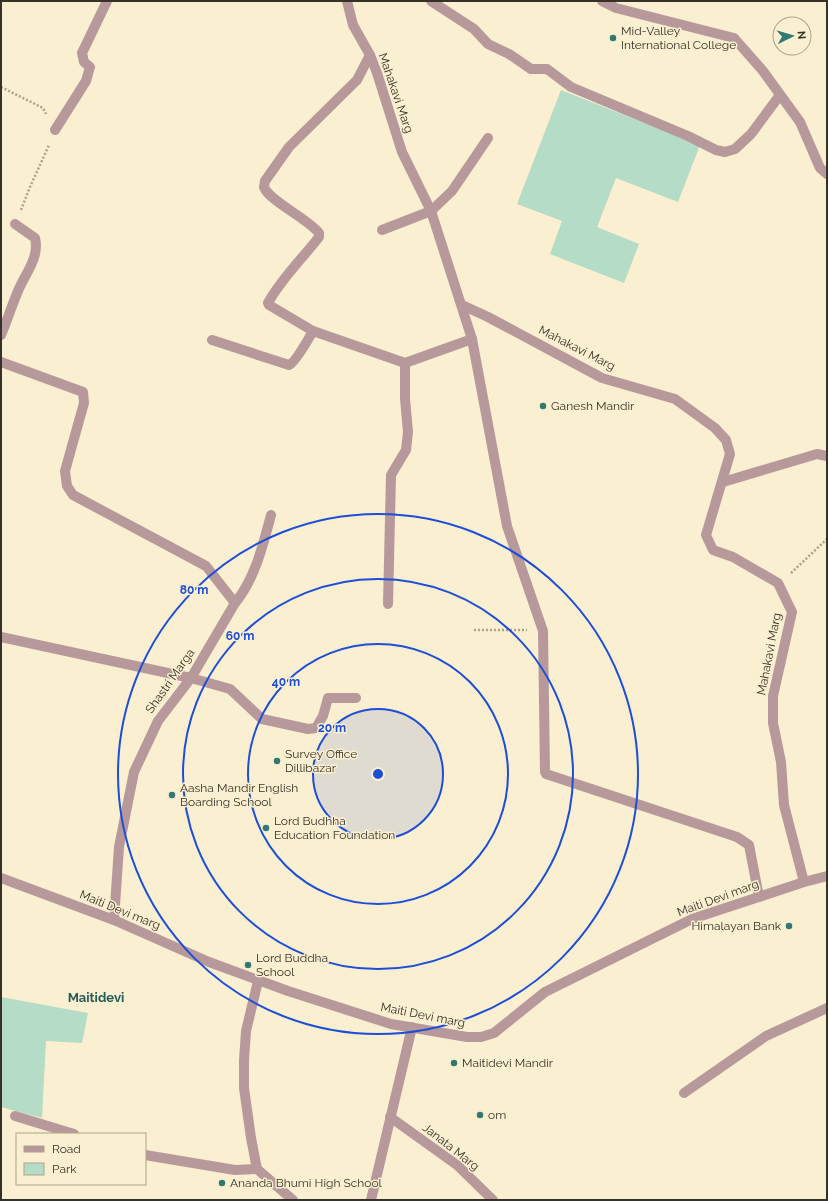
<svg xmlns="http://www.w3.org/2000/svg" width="828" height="1201" font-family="Raleway,sans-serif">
	<rect width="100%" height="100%" fill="#faefd0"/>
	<g fill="#b4dcc6">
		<polygon points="561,90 700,145 678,202 616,178 597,227 639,244 624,283 550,254 562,221 517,204"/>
		<polygon points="1,997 88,1013 82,1043 46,1041 42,1118 1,1107"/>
	</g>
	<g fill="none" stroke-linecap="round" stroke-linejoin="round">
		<g stroke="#aaa28b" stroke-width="2.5" stroke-dasharray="2 2" stroke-linecap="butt">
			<polyline points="1,87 43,108 46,114"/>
			<polyline points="21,210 30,187 49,145"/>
			<polyline points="791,573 827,539"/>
			<polyline points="474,630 527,630"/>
		</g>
		<polyline stroke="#b7999c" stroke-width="10" points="388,604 391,475 406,450 408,432 405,399 405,363"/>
		<g stroke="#b7999c" stroke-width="10">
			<polyline points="347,1 353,25 370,55 377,73 402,152 431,211 472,339 507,526 543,631 545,772 546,774 737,837 749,845 759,897"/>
			<polyline points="431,1 474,29 488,44 509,54 531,69 547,69 571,87 688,136 716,150 725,152 735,149 751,134 780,95"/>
			<polyline points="602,1 616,8 734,38 763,71 800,122 820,168 827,174"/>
			<polyline points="55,130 86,81 90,67 84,62 82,53 107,1"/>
			<polyline points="382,230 431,211 452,191 488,138"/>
			<polyline points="462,305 488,317 602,378 675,399 715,428 726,440 730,454 706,535 713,550 733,557 778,583 792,612 773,696 773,723 781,762 784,805 804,882"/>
			<path d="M 313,331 L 269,305 L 268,303 C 281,279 302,259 319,237 L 319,233 C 307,218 269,201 264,187 L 265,181 L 289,147 L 357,80 L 370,55"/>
			<path d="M 1,335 C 7,321 12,305 18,291 C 25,274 40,257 35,238 L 15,224"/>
			<path d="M 212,340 L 289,365 C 295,363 309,338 313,331 L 405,363 L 472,339"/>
			<polyline points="1,362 83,392 84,403 65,471 67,486 73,495 206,566 235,603"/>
			<polyline points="723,482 817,454 827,456"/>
			<polyline points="1,637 191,678 230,689 262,719 308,729 316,728 323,716 328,698 356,698"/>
			<polyline points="1,878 114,920 209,962 288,991 391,1024 467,1037 481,1037 494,1033 545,992 692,919 804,882 827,876"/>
			<path d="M 114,920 L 119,847 L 134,772 L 158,721 L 191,678 L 235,603 C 255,579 263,545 271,515"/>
			<polyline points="258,981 246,1031 244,1060 244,1088 251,1138 257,1169 293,1200"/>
			<polyline points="684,1093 766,1036 827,1008"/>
			<polyline points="15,1116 74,1134"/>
			<polyline points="390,1117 457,1165 493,1200"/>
			<polyline points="145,1155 235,1170 257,1169"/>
			<polyline points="371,1200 412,1027"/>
		</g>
	</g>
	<circle cx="378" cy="774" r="65" fill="#1d4ed8" fill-opacity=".12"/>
	<g fill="none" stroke="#1d4ed8" stroke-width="2">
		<circle cx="378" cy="774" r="65"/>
		<circle cx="378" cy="774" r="130"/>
		<circle cx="378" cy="774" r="195"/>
		<circle cx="378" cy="774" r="260"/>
	</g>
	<g fill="#327973" stroke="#faefd0" stroke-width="1.5">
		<circle cx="613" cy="38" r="4"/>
		<circle cx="543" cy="406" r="4"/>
		<circle cx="277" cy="761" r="4"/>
		<circle cx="172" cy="795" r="4"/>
		<circle cx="266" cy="828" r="4"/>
		<circle cx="789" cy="926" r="4"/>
		<circle cx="248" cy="965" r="4"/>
		<circle cx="454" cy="1063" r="4"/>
		<circle cx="480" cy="1115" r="4"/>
		<circle cx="222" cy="1183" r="4"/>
	</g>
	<g text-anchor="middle" stroke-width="3" stroke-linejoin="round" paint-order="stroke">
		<g font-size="12" fill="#373227" stroke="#faefd0" text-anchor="start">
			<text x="621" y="35">Mid-Valley<tspan x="621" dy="14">International College</tspan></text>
			<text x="551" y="410">Ganesh Mandir</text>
			<text x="285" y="758">Survey Office<tspan x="285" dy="14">Dillibazar</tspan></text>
			<text x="180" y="792">Aasha Mandir English<tspan x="180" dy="14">Boarding School</tspan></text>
			<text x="274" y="825">Lord Budhha<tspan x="274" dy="14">Education Foundation</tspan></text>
			<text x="781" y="930" text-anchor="end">Himalayan Bank</text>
			<text x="256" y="962">Lord Buddha<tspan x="256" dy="14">School</tspan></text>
			<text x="462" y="1067">Maitidevi Mandir</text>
			<text x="488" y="1119">om</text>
			<text x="230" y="1187">Ananda Bhumi High School</text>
		</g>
		<g font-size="12" fill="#373227" stroke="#faefd0">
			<text transform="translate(396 93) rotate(71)" y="4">Mahakavi Marg</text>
			<text transform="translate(577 348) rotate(27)" y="4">Mahakavi Marg</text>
			<text transform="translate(769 654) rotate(-79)" y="4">Mahakavi Marg</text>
			<text transform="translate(170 681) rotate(-55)" y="4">Shastri Marga</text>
			<text transform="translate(718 898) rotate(-20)" y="4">Maiti Devi marg</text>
			<text transform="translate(120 910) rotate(22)" y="4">Maiti Devi marg</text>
			<text transform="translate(423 1015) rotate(11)" y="4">Maiti Devi marg</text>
			<text transform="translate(451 1147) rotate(38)" y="4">Janata Marg</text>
		</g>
		<g font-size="13" font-weight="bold" fill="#245d58" stroke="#faefd0">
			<text x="96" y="1002">Maitidevi</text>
		</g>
	</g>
	<circle cx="378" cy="774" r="6" fill="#1d4ed8" stroke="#faefd0" stroke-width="2"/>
	<g font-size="12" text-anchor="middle" font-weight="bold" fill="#1d4ed8" stroke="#faefd0" stroke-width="3" stroke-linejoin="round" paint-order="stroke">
		<text x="194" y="594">80 m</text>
		<text x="240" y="640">60 m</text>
		<text x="286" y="686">40 m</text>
		<text x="332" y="732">20 m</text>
	</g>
	<rect width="828" height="1201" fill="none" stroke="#373227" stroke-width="4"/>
	<rect x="16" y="1133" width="130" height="52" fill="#faefd0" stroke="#aca38c"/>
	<rect x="24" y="1146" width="20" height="6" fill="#b7999c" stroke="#aca38c"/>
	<text x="52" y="1153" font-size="12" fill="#373227">Road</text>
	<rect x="24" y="1163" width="20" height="12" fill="#b4dcc6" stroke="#aca38c"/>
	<text x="52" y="1173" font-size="12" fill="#373227">Park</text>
	<g transform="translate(792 36) rotate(85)"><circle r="19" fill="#faefd0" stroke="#aca38c"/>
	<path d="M0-3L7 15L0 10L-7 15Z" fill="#327973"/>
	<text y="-6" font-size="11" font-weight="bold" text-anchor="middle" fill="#373227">N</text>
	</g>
</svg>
